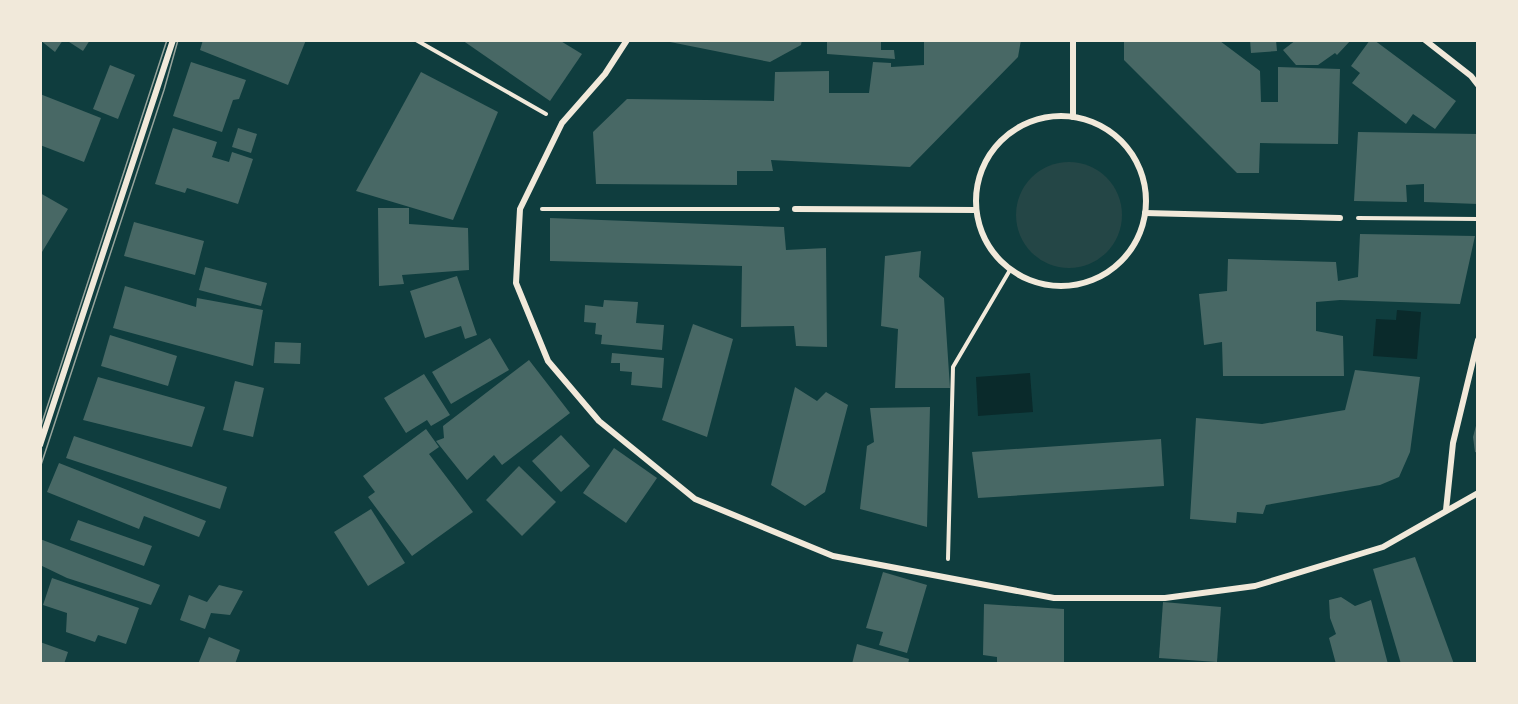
<svg xmlns="http://www.w3.org/2000/svg" width="1518" height="704" font-family="'Fira Sans',sans-serif">
	<rect width="100%" height="100%" fill="#0f3d3e"/>
	<circle fill="#244646" cx="1069" cy="215" r="53"/>
	<g fill="#0a2a2b">
		<polygon points="1397,310 1421,312 1417,359 1373,356 1376,319 1396,320"/>
		<polygon points="1030,373 1033,412 978,416 976,377"/>
	</g>
	<g fill="#486865">
		<polygon points="40,40 63,40 55,52"/>
		<polygon points="66,40 90,40 83,51"/>
		<polygon points="203,40 306,40 288,85 200,50"/>
		<polygon points="462,40 559,40 582,54 550,101"/>
		<polygon points="660,40 802,40 801,45 770,62"/>
		<polygon points="827,40 881,40 881,50 894,50 895,59 827,54"/>
		<polygon points="924,40 1021,40 1018,57 910,167 771,160 773,171 737,171 737,185 596,184 593,132 627,99 774,101 775,72 829,71 829,93 869,93 873,62 891,63 891,67 924,65"/>
		<polygon points="1124,40 1220,41 1260,71 1261,102 1278,102 1278,67 1340,69 1338,144 1260,143 1259,173 1237,173 1124,60"/>
		<polygon points="1250,40 1276,40 1277,51 1251,53"/>
		<polygon points="1296,40 1351,40 1337,55 1335,53 1318,65 1296,65 1283,50"/>
		<polygon points="1370,40 1374,40 1456,101 1435,129 1413,114 1406,124 1352,83 1360,73 1351,66"/>
		<polygon points="191,62 246,80 239,99 233,100 222,132 173,116"/>
		<polygon points="110,65 135,75 118,119 93,109"/>
		<polygon points="421,72 498,112 453,220 356,191"/>
		<polygon points="40,94 101,118 84,162 40,145"/>
		<polygon points="173,128 217,142 212,157 229,162 232,152 253,159 238,204 187,188 185,193 155,184"/>
		<polygon points="238,128 257,134 251,153 232,147"/>
		<polygon points="1358,132 1478,134 1478,204 1424,202 1424,184 1406,185 1407,202 1354,201"/>
		<polygon points="40,193 68,209 42,252 40,251"/>
		<polygon points="378,208 409,208 409,224 468,228 469,270 402,275 404,284 379,286"/>
		<polygon points="550,218 784,227 786,250 826,248 827,347 796,346 794,326 741,327 742,266 550,261"/>
		<polygon points="134,222 204,241 195,275 124,256"/>
		<polygon points="1360,234 1475,236 1460,304 1340,300 1316,302 1316,331 1343,336 1344,376 1223,376 1222,342 1204,345 1199,294 1227,291 1228,259 1336,262 1338,281 1358,277"/>
		<polygon points="921,251 919,277 944,298 950,388 895,388 898,329 881,326 885,256"/>
		<polygon points="205,267 267,283 261,306 199,290"/>
		<polygon points="457,276 477,335 465,339 461,326 425,338 410,291"/>
		<polygon points="125,286 196,307 197,298 263,310 253,366 113,328"/>
		<polygon points="604,300 638,302 636,323 664,325 662,350 601,344 602,335 595,334 596,323 584,322 585,305 603,307"/>
		<polygon points="693,324 733,339 707,437 662,420"/>
		<polygon points="110,335 177,356 168,386 101,366"/>
		<polygon points="490,338 509,370 451,404 432,372"/>
		<polygon points="275,342 301,343 300,364 274,363"/>
		<polygon points="612,353 664,358 662,388 631,385 632,372 620,371 620,363 611,363"/>
		<polygon points="529,360 570,413 502,465 494,455 467,480 436,441 444,438 443,426"/>
		<polygon points="1355,370 1420,377 1410,452 1399,477 1380,485 1266,505 1263,514 1237,512 1236,523 1190,519 1196,418 1262,424 1345,410"/>
		<polygon points="424,374 450,415 431,426 427,420 406,433 384,398"/>
		<polygon points="98,377 205,407 192,447 83,420"/>
		<polygon points="235,381 264,388 253,437 223,430"/>
		<polygon points="795,387 817,401 826,392 848,405 825,492 805,506 771,485"/>
		<polygon points="930,407 927,527 860,509 867,446 874,442 870,408"/>
		<polygon points="1477,422 1478,423 1478,453 1475,452 1473,437"/>
		<polygon points="426,429 439,447 429,454 473,512 412,556 368,497 375,492 363,476"/>
		<polygon points="561,435 590,466 561,492 532,461"/>
		<polygon points="74,436 227,487 220,509 66,458"/>
		<polygon points="1161,439 1164,486 978,498 972,452"/>
		<polygon points="614,448 657,478 626,523 583,493"/>
		<polygon points="59,463 206,521 199,537 144,516 139,529 47,492"/>
		<polygon points="519,466 556,502 522,536 486,500"/>
		<polygon points="371,509 405,563 368,586 334,532"/>
		<polygon points="78,520 152,546 144,566 70,540"/>
		<polygon points="40,539 160,585 151,605 67,578 40,565"/>
		<polygon points="1415,557 1454,664 1401,664 1373,569"/>
		<polygon points="883,572 927,585 907,653 879,645 883,632 866,628"/>
		<polygon points="52,578 139,608 126,644 98,635 95,642 66,632 67,613 43,605"/>
		<polygon points="219,585 243,591 230,615 211,613 205,629 180,620 189,595 207,602"/>
		<polygon points="1341,597 1355,606 1371,600 1388,664 1336,664 1329,638 1336,634 1330,618 1329,600"/>
		<polygon points="1163,602 1221,607 1217,662 1159,658"/>
		<polygon points="984,604 1064,609 1064,663 997,664 997,657 983,655"/>
		<polygon points="209,637 240,650 235,664 198,664"/>
		<polygon points="40,642 68,652 64,664 40,664"/>
		<polygon points="857,644 909,659 908,664 852,664"/>
	</g>
	<g fill="none" stroke-linecap="round" stroke-linejoin="round">
		<g stroke="#f1e9da" stroke-width="4">
			<polyline points="416,40 546,114"/>
			<polyline points="542,209 778,209"/>
			<polyline points="1358,218 1478,219"/>
			<polyline points="948,559 953,367 1010,270"/>
		</g>
		<g stroke="#f1e9da" stroke-width="6">
			<polyline points="627,40 605,74 562,123 520,209 516,283 548,361 599,421 695,499 833,556 1054,598 1165,598 1255,586 1383,547 1478,493"/>
			<polyline points="1073,40 1073,117"/>
			<polyline points="1425,40 1471,76 1478,85"/>
			<circle cx="1061" cy="201" r="85"/>
			<polyline points="795,209 976,210"/>
			<polyline points="1145,213 1340,218"/>
			<polyline points="40,445 173,40"/>
			<polyline points="1446,510 1453,443 1478,340"/>
		</g>
		<g stroke="#97a49c" stroke-width="1.5">
			<polyline points="40,429 167,40"/>
			<polyline points="40,468 164,90 178,40"/>
		</g>
	</g>
	<rect width="1518" height="704" fill="none" stroke="#f1e9da" stroke-width="84"/>
</svg>
